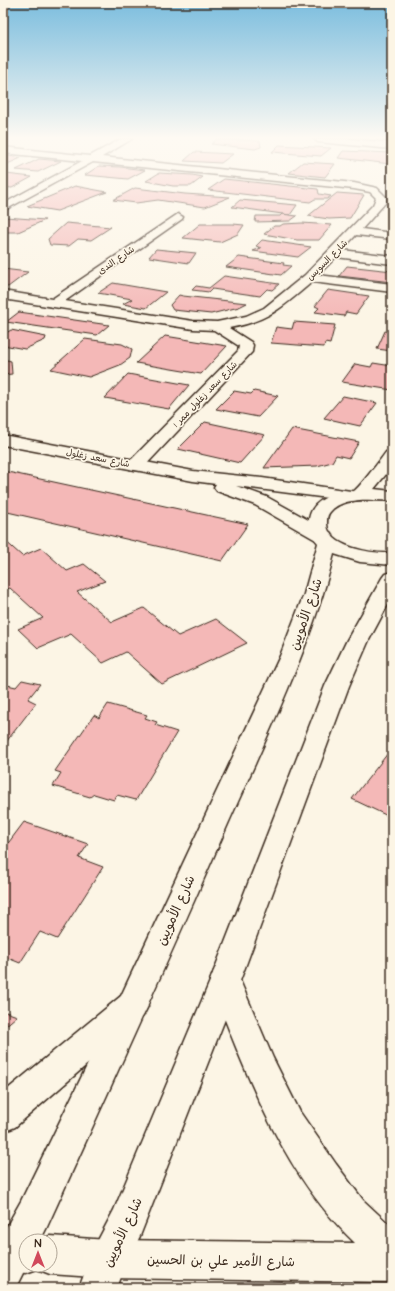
<svg xmlns="http://www.w3.org/2000/svg" width="395" height="1291" font-family="'Architects Daughter','Playpen Sans Arabic',sans-serif">
	<rect width="100%" height="100%" fill="#fcf5e5"/>
	<filter id="ink" filterUnits="userSpaceOnUse"><feTurbulence type="fractalNoise" baseFrequency=".025" numOctaves="2"/><feDisplacementMap in="SourceGraphic" scale="8" xChannelSelector="R" yChannelSelector="G"/><feConvolveMatrix kernelMatrix="1 2 1 2 8 2 1 2 1" color-interpolation-filters="sRGB"/></filter>
	<g filter="url(#ink)">
		<g fill="#f4b8b7" stroke="#3b2a1e">
			<polygon points="217,139 260,141 261,147 255,149 211,144"/>
			<polygon points="279,145 331,148 321,156 272,152"/>
			<polygon points="343,151 392,153 392,163 391,164 338,158"/>
			<polygon points="194,152 233,154 221,163 184,161"/>
			<polygon points="3,155 21,158 3,166"/>
			<polygon points="39,159 61,161 38,172 16,170"/>
			<polygon points="303,162 335,164 325,177 289,173"/>
			<polygon points="99,166 120,167 145,170 128,179 85,175"/>
			<polygon points="159,173 192,175 203,177 191,186 173,186 146,181"/>
			<polygon points="6,174 32,177 12,188 3,187 3,175"/>
			<polygon points="224,179 318,189 319,194 331,196 327,199 315,199 310,202 208,190"/>
			<polygon points="75,186 107,192 57,211 27,206"/>
			<polygon points="135,188 185,194 230,197 205,207 158,200 136,203 113,200"/>
			<polygon points="337,193 364,195 350,218 329,219 308,216"/>
			<polygon points="240,200 297,205 290,215 232,207"/>
			<polygon points="282,214 297,216 290,221 255,222 256,216 280,216"/>
			<polygon points="3,217 5,217 45,220 18,232 3,232"/>
			<polygon points="66,223 111,227 91,240 78,239 69,246 50,245 48,239"/>
			<polygon points="302,223 332,225 319,240 297,240 264,234 274,226 280,226 283,224"/>
			<polygon points="200,224 233,224 244,225 238,234 220,242 183,238"/>
			<polygon points="262,240 311,247 298,257 253,251 261,248 256,246"/>
			<polygon points="156,249 196,253 189,263 149,257"/>
			<polygon points="239,257 284,263 283,265 291,266 281,275 226,267"/>
			<polygon points="347,266 392,271 392,282 339,276"/>
			<polygon points="3,269 28,272 8,287 3,286"/>
			<polygon points="224,276 279,284 272,290 267,289 260,296 212,289 209,292 192,290 196,286 209,288"/>
			<polygon points="113,283 166,292 146,308 123,304 132,299 98,293"/>
			<polygon points="328,290 369,296 356,314 346,312 344,316 315,312 319,308 315,306"/>
			<polygon points="179,295 183,296 247,303 239,307 211,314 173,310 170,305"/>
			<polygon points="19,312 109,325 97,335 6,322"/>
			<polygon points="294,322 335,325 330,344 325,343 324,347 271,343 276,327 292,329"/>
			<polygon points="391,328 392,351 377,349 385,331 389,332"/>
			<polygon points="11,330 46,337 45,340 25,349 3,345 3,332 6,333"/>
			<polygon points="165,336 227,346 201,374 136,363"/>
			<polygon points="85,339 122,344 132,349 130,358 120,365 89,377 51,369"/>
			<polygon points="3,359 11,361 12,374 3,375"/>
			<polygon points="373,363 392,366 392,390 342,382 355,364 371,367"/>
			<polygon points="128,374 189,385 169,409 105,398"/>
			<polygon points="234,391 251,394 254,391 278,396 258,417 216,409"/>
			<polygon points="343,396 377,403 360,426 324,418"/>
			<polygon points="205,422 265,435 240,463 178,449"/>
			<polygon points="292,429 359,442 349,458 336,455 332,462 317,466 264,468"/>
			<polygon points="3,471 248,524 222,561 3,511"/>
			<polygon points="3,539 22,556 41,548 67,571 84,564 105,581 77,592 112,622 144,608 178,636 216,619 247,643 162,684 126,652 103,663 71,634 38,648 18,629 43,618 10,588 3,590"/>
			<polygon points="22,680 40,684 28,699 36,703 3,746 3,684 16,687"/>
			<polygon points="108,704 147,715 145,718 157,722 155,725 177,732 136,800 117,795 114,800 94,794 90,797 53,786 61,773 55,771 94,715 99,718"/>
			<polygon points="392,748 392,818 352,799"/>
			<polygon points="24,822 88,844 79,858 103,867 57,939 40,932 20,963 3,956 3,850"/>
			<polygon points="3,1011 17,1016 3,1028"/>
		</g>
		<g fill="none" stroke-linecap="round" stroke-linejoin="round">
			<g stroke="#3b2a1e" stroke-width="3">
				<g id="minor">
					<path d="M 121,139 L 132,139 L 102,157 L 354,183 L 377,188 L 386,197 L 386,202 L 362,229 L 392,233 L 392,239 L 356,235 L 342,250 L 392,256 L 392,264 L 336,257 L 318,275 L 392,284 L 392,292 L 312,282 C 282,307 269,321 229,328 L 251,342 L 253,345 L 252,352 L 142,469 L 136,470 L 130,469 L 127,465 L 130,461 L 238,351 L 239,346 L 214,330 L 193,329 L 3,299 L 3,291 L 52,299 L 178,214 L 183,217 L 182,219 L 65,301 L 193,321 L 217,322 L 246,316 L 264,308 L 305,275 L 373,205 L 376,198 L 370,192 L 354,189 L 93,162 L 3,211 L 3,204 L 82,161 L 3,153 L 3,147 L 90,156 Z"/>
					<path d="M 392,451 L 392,467 L 374,489 L 392,491 L 392,501 C 374,500 343,496 330,512 C 327,515 327,519 327,524 C 328,548 374,554 392,553 L 392,565 L 360,562 L 334,554 C 311,648 267,736 228,824 C 169,959 108,1093 47,1227 L 40,1241 L 26,1241 L 27,1265 L 17,1285 L 3,1288 L 3,1233 L 21,1201 L 121,996 L 280,656 L 304,594 L 318,543 C 303,527 307,506 327,497 C 335,494 348,494 354,491 C 359,488 381,459 386,452 Z"/>
					<polygon points="392,572 392,597 369,640 349,686 240,981 140,1236 125,1266 117,1288 79,1288 95,1246 114,1210 210,981 325,686 347,640 382,578 385,574"/>
				</g>
			</g>
			<g stroke="#3b2a1e" stroke-width="3">
				<g id="major">
					<polygon points="314,139 350,139 392,143 392,149 318,142"/>
					<polygon points="3,435 193,471 262,478 351,491 357,492 360,496 357,500 351,501 236,486 267,497 330,532 333,536 330,540 323,542 316,540 255,505 217,491 214,487 216,484 193,481 3,445"/>
					<path d="M 225,967 L 236,971 L 273,1058 L 300,1112 L 336,1164 L 363,1200 L 392,1227 L 392,1282 L 108,1278 L 50,1274 L 37,1269 L 26,1273 L 3,1271 L 3,1233 L 26,1235 L 39,1240 L 50,1236 L 108,1240 L 355,1243 C 282,1173 246,1074 210,981 L 214,971 ZM 26,1241 L 50,1241 L 50,1265 L 26,1265 Z"/>
					<polygon points="132,992 143,996 148,1006 143,1016 15,1127 3,1132 3,1093 121,996"/>
				</g>
			</g>
			<use href="#minor" fill="#fcf5e5" fill-rule="evenodd"/>
			<use href="#major" fill="#fcf5e5" fill-rule="evenodd"/>
		</g>
	</g>
	<linearGradient id="sky" x2="0" y2="1"><stop stop-color="#7bbdde"/><stop offset="0.43" stop-color="#fefaf3"/><stop offset="1" stop-color="#fefaf3" stop-opacity="0"/></linearGradient>
	<rect width="395" height="320" fill="url(#sky)"/>
	<g text-anchor="middle" stroke-width="3.5" stroke-linejoin="round" paint-order="stroke">
		<g font-size="9" fill="#3b2a1e" stroke="#fcf5e5">
			<text transform="translate(116 260) rotate(-35)" y="3">شارع الندى</text>
			<text transform="translate(327 260) rotate(-45)" y="3">شارع السويس</text>
			<text transform="translate(205 394) rotate(-46)" y="3">شارع سعد زغلول ممر 1</text>
			<text transform="translate(98 458) rotate(11)" y="3">شارع سعد زغلول</text>
		</g>
		<g font-size="13" fill="#3b2a1e" stroke="#fcf5e5">
			<text transform="translate(305 614) rotate(-71)" y="5">شارع الأمويين</text>
			<text transform="translate(175 910) rotate(-66)" y="5">شارع الأمويين</text>
			<text transform="translate(122 1232) rotate(-65)" y="5">شارع الأمويين</text>
			<text transform="translate(221 1260) rotate(1)" y="5">شارع الأمير علي بن الحسين</text>
		</g>
	</g>
	<rect width="395" height="1291" fill="none" stroke="#fcf5e5" stroke-width="16"/>
	<rect x="8" y="8" width="379" height="1275" fill="none" stroke="#3b2a1e" stroke-width="1.5" filter="url(#ink)"/>
	<g transform="translate(38 1253)"><circle r="19" fill="#fcf5e5" stroke="#afa495"/>
	<path d="M0-3L7 15L0 10L-7 15Z" fill="#d1495b"/>
	<text y="-6" font-size="11" font-weight="bold" text-anchor="middle" fill="#3b2a1e">N</text>
	</g>
</svg>
